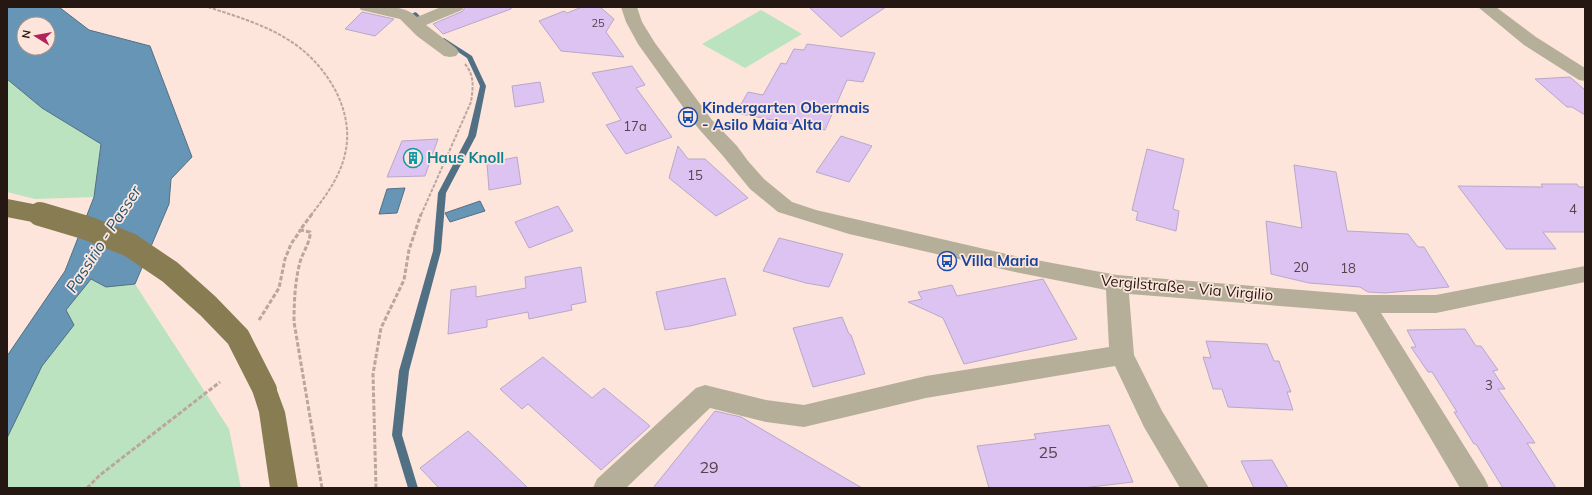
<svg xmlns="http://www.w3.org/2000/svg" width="1592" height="495" font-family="Mulish,sans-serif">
	<rect width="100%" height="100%" fill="#fde5dc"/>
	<g fill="#bbe3bf">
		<polygon points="761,10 802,34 745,68 702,44"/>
		<polygon points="7,79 42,108 101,144 94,197 35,199 7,192"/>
		<polygon points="91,279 106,287 135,284 229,429 241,488 7,488 7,438 42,366 74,325 66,310"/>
	</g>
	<g fill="#6695b5" stroke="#527084" fill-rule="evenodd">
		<path d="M 7,7 L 59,7 L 89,30 L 150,46 L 192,157 L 171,179 L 169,204 L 135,284 L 106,287 L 91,279 L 66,310 L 74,325 L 42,366 L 7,438 L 7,356 L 65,271 L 94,197 L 101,144 L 42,108 L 7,79 ZM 24,24 L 48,24 L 48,48 L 24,48 Z"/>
		<polygon points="405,188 397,213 379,214 387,189"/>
		<polygon points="480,201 485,211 450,222 445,213"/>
	</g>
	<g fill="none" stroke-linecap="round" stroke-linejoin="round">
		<g fill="#527084" fill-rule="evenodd">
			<polygon points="415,12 417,13 426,23 426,25 422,25 413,15 412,14"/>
			<polygon points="444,38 472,56 486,86 476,136 446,193 441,251 409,371 402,435 418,488 408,488 392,435 399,371 433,251 438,193 468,136 480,86 467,58 442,41 441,40"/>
		</g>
	</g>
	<g fill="#dcc3f2" stroke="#b9a8c8">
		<polygon points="465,7 511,7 511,9 443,34 433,24 463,11"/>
		<polygon points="582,7 600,7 614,19 606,32 624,57 561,51 539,21 564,11 567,13"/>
		<polygon points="809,7 886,7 841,37"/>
		<polygon points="362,12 394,19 375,36 345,29"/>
		<polygon points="807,44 875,53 863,82 847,80 825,130 736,113 748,92 763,95 781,63 786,64 794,49 804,50"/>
		<polygon points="632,66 645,85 636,88 672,137 626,154 606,125 621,120 592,73"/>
		<polygon points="1570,77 1585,90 1585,115 1572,107 1567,107 1535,79"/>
		<polygon points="540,82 544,102 515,107 512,86"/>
		<polygon points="841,136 872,146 849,182 816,172"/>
		<polygon points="438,139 425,176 387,177 402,141"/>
		<polygon points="678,146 688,159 705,159 748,198 716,216 669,178"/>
		<polygon points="1147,149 1184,159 1173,209 1179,211 1176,231 1136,220 1138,212 1132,210"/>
		<polygon points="517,157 521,184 489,190 487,163"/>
		<polygon points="1294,165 1336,172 1347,231 1408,234 1418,247 1424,247 1449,287 1385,293 1368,292 1360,287 1309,283 1271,274 1266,221 1302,228"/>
		<polygon points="1541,184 1577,184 1579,187 1585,187 1585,232 1543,232 1556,249 1506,249 1458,186 1543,187"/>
		<polygon points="558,206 573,231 529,248 515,222"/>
		<polygon points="779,238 843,254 829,287 806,283 763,271"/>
		<polygon points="581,267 586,302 571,305 572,310 529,319 528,312 487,320 487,327 448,334 451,290 476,286 476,297 526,288 525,277"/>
		<polygon points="725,278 736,315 690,326 665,330 656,292"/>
		<polygon points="1043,279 1077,339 964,364 943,318 908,302 922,299 918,292 952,285 957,296"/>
		<polygon points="842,317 849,334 851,335 865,374 813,387 793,328"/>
		<polygon points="1465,329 1476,346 1481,346 1498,370 1493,371 1505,389 1498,389 1535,443 1527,443 1556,488 1503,488 1476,444 1474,444 1454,412 1457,412 1432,372 1428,372 1411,347 1416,347 1407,330"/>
		<polygon points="1206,341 1267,344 1274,361 1279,361 1281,367 1291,392 1287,392 1293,410 1228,407 1222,389 1213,389 1203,357 1211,358"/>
		<polygon points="543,357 592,398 604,388 650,426 601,470 528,404 522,409 500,389"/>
		<polygon points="715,411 741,417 862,488 653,488"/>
		<polygon points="1109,425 1133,482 1082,488 989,488 977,446 1036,439 1034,434"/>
		<polygon points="468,431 496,457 528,488 439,488 420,468"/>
		<polygon points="1272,460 1288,488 1254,488 1241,461"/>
	</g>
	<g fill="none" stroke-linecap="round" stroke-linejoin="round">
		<g stroke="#bba69e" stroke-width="2" stroke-dasharray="3.5 1.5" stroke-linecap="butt">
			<path d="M 208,7 C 235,16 263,24 287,39 C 324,61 356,109 345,154 C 340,177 325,197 311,215"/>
			<path d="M 421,215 L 471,102 C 473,88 475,76 465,64"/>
		</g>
		<g stroke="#bba69e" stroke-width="3" stroke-dasharray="4.5 2" stroke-linecap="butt">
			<path d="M 312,214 L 300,230 L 310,232 L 310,235 C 309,244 303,252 300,262 C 295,281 294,302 294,322 L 322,488"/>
			<polyline points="259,320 279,288 285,259 291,244 300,231"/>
			<polyline points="87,488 100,475 220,382"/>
			<polyline points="376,488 373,374 381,328 404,280 409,250 421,214"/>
		</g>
		<g fill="#b5af99" fill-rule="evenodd">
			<path d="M 359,7 C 377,7 403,3 417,17 L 441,7 L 464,7 L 462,10 L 426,25 L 456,48 L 459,52 L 456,56 L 450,57 L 444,56 L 417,36 L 400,19 L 361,10 Z"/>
			<polygon points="621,7 637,7 642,22 655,43 712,120 737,146 748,161 764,179 792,202 816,210 1015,256 1117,275 1363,295 1436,295 1585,266 1585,282 1436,313 1381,313 1485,479 1489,488 1460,488 1356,312 1129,294 1134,355 1162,411 1209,488 1180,488 1144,427 1115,366 926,398 804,427 766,422 710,408 626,488 593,488 597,479 696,388 705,385 766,400 804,405 926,376 1109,347 1106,290 1015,272 849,234 778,212 750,189 723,156 698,128 638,44 626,22"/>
			<polygon points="1478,7 1496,7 1536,37 1585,68 1585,81 1579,80 1524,45"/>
		</g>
		<polygon fill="#887c53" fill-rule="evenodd" points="265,379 274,382 285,412 298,488 270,488 259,412 252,390 256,382"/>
		<polyline stroke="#887c53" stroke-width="18" points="7,208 43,215"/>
		<polyline stroke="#887c53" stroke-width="24" points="40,214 87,228 130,245 170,272 208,306 238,337 265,390"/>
	</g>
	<defs>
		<g id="bus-ring" transform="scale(1)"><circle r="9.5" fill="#fde5dc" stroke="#1a4fb4" stroke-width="1.5"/><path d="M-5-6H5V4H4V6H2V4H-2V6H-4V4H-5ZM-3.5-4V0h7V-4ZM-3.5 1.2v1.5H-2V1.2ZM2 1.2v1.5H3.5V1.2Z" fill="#1a4fb4"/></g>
		<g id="building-ring" transform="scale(1)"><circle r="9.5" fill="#fde5dc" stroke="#0f9aa8" stroke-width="1.5"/><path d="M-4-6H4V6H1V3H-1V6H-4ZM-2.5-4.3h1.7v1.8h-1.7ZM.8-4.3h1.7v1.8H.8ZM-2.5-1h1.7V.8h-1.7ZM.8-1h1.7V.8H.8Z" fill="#0f9aa8"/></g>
	</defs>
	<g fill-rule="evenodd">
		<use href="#bus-ring" x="688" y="117"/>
		<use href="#building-ring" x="413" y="158"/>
		<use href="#bus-ring" x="947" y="261"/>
	</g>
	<g text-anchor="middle" stroke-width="3.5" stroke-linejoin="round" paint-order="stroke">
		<g font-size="11" fill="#53434a">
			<text x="598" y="27">25</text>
		</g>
		<g font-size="13" fill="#53434a">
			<text x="635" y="131">17a</text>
			<text x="695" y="180">15</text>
			<text x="1573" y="214">4</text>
			<text x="1301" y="272">20</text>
			<text x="1348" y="273">18</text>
			<text x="1489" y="390">3</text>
		</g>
		<g font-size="15" font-weight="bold" fill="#164399" stroke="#fde5dc" text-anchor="start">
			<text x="702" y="113">Kindergarten Obermais<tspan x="702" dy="17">- Asilo Maia Alta</tspan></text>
			<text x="961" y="266">Villa Maria</text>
		</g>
		<g font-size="15" font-weight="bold" fill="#0d838f" stroke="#fde5dc" text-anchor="start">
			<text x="427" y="163">Haus Knoll</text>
		</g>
		<g font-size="15" fill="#251812" stroke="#fde5dc">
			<text transform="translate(1187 288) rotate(5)" y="5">Vergilstraße - Via Virgilio</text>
		</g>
		<g font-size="16" font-style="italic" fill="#1c5576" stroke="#fde5dc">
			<text transform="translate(103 239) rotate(-57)" y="6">Passirio - Passer</text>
		</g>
		<g font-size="16" fill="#53434a">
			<text x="1048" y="458">25</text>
			<text x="709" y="473">29</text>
		</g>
	</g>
	<rect width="1592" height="495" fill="none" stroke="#251812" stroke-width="16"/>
	<g transform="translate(36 36) rotate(281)"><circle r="19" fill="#fde5dc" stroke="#a7938b"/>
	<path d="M0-3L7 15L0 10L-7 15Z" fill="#b22459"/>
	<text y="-6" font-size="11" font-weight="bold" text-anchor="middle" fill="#251812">N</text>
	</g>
</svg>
